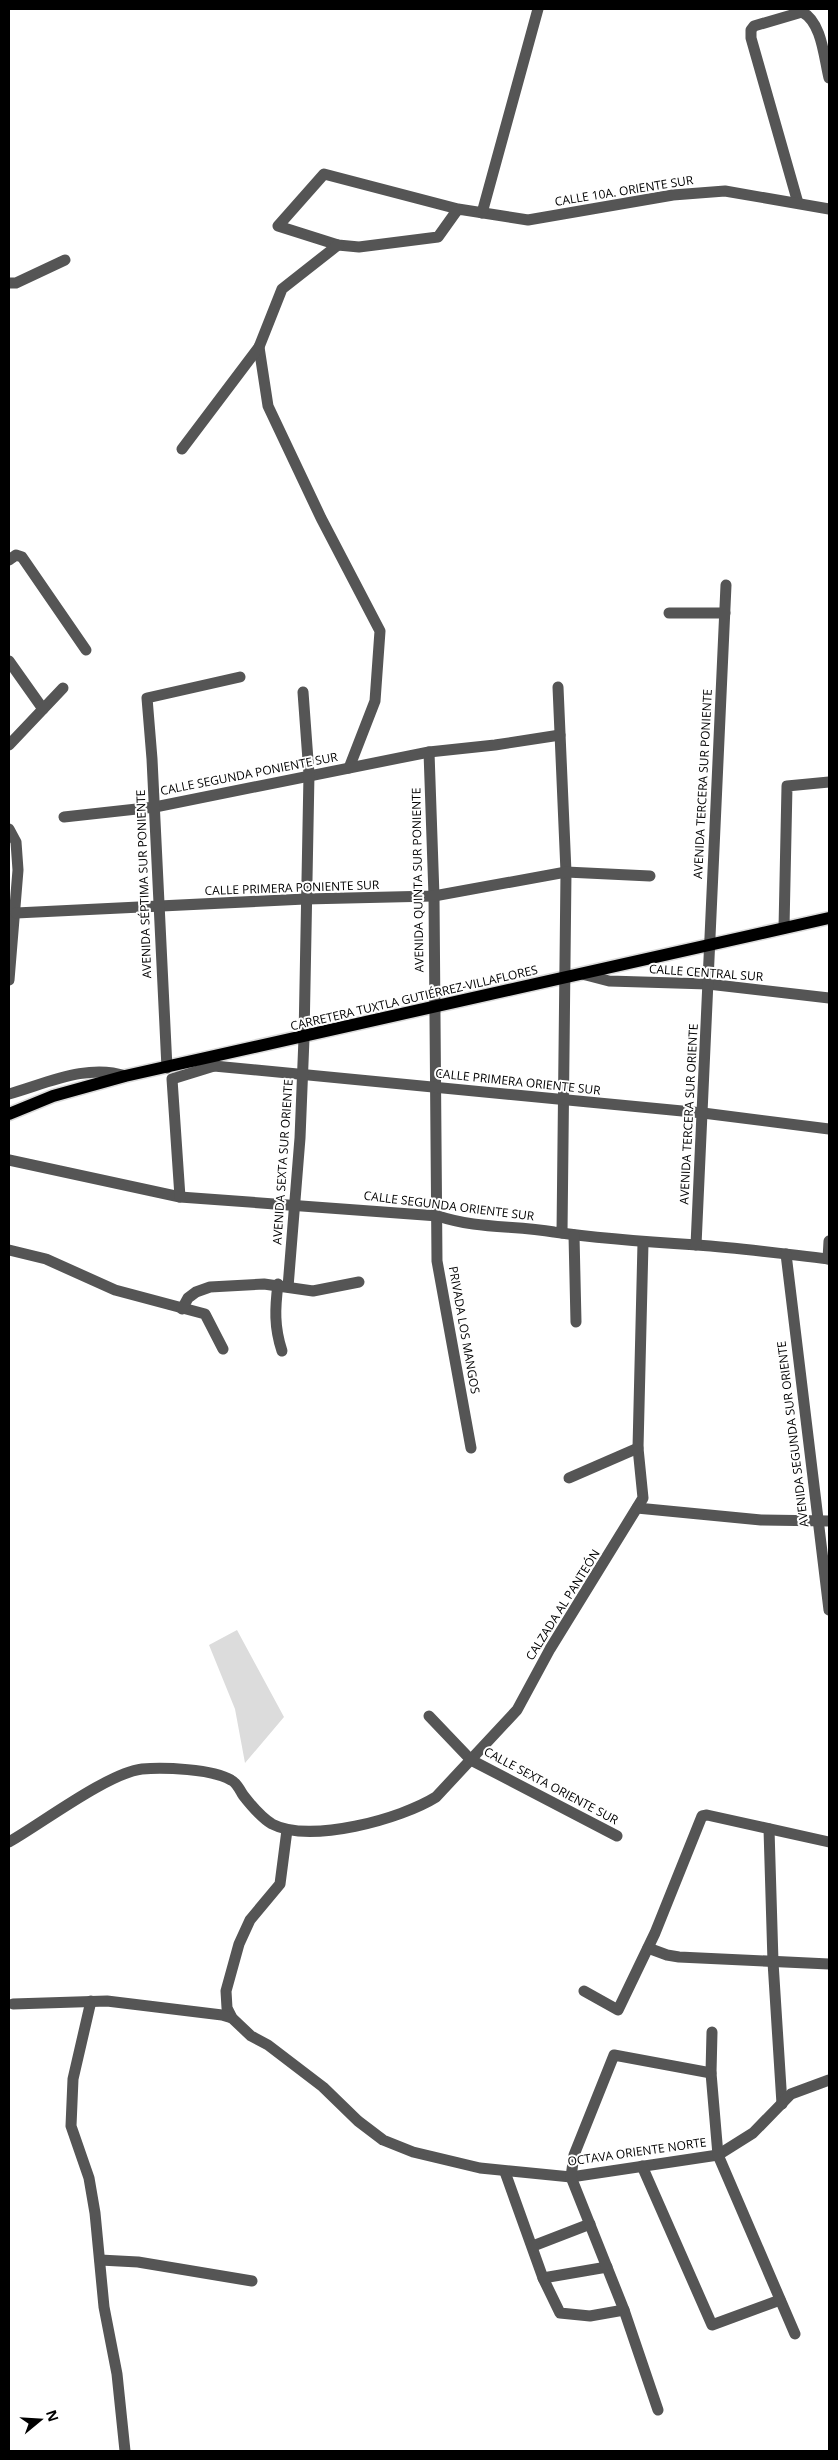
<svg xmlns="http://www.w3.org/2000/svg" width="838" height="2460" font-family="'Open Sans',sans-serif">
	<rect width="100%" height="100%" fill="#fff"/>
	<polygon fill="#dcdcdc" points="237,1630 284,1717 245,1763 235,1709 209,1645"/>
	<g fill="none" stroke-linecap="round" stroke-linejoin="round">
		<g stroke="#dbdbdb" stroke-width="15">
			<polyline id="major" points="9,1114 53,1096 125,1076 829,918"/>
		</g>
		<g stroke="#555" stroke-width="11">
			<path d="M 798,203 L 751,38 L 751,30 L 754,26 L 802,12 C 822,22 824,58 829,78"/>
			<polyline points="458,209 438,237 359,247 338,245 278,226 324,174 458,209 528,220 673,195 725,191 829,209"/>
			<polyline points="482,213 538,9"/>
			<polyline points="9,283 16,283 65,260"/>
			<polyline points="259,347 268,406 321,518 380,631 375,701 349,768"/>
			<polyline points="182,449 259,347 282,289 338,245"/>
			<polyline points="9,560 16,555 22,557 86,650"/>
			<polyline points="669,613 725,613"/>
			<polyline points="9,661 43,709"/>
			<polyline points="558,687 566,872 562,1233"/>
			<polyline points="9,745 63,688"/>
			<polyline points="429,752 434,896 437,1261 471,1448"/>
			<polyline points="64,817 155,807 429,752 495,745 560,735"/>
			<polyline points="9,829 16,842 18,870 9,980"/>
			<polyline points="16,913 305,899 434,896 566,872 650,876"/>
			<polyline points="784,928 787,786 829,782"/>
			<polyline points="582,974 609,981 708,984 829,998"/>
			<polyline points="209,1058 214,1066 703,1113 829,1129"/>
			<polyline points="167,1068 152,759 147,698 240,677"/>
			<path d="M 9,1094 C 45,1084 88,1063 125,1076"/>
			<path d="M 9,1160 L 180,1197 L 438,1216 C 477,1229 515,1225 554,1232 C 602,1239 649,1242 697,1245 C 741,1248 785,1254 829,1259"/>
			<polyline points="180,1197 172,1079 214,1066"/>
			<polyline points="574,1235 576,1322"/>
			<polyline points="696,1245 726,585"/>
			<polyline points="9,1250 46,1259 115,1290 205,1314 223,1349"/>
			<polyline points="786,1254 829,1610"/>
			<polyline points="828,1259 829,1241"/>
			<path d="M 278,1284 C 275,1308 274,1327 282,1351"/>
			<polyline points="288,1287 300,1138 304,1038 309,774 303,692"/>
			<polyline points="182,1309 188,1298 196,1292 210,1287 264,1284 313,1291 359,1282"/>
			<polyline points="569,1478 638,1448"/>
			<polyline points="637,1508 761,1520 829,1521"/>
			<polyline points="429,1716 471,1760 617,1836"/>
			<polyline points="769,1829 773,1962 782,2104"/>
			<polyline points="287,1830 280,1884 250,1920 239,1944 226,1991 227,2008 232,2018 251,2036 268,2045 323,2087 358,2121 383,2140 413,2152 480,2168 571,2177 718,2155 753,2133 791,2094 829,2080"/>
			<path d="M 9,1842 C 41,1824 108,1773 142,1769 C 163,1767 213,1769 231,1780 C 236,1782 240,1790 243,1795 C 250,1804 262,1818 272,1824 C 310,1844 401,1819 436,1797 L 517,1710 L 550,1649 L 643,1498 L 638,1448 L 643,1243"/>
			<polyline points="648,1948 667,1955 679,1957 829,1964"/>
			<polyline points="584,1991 618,2010 655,1933 702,1816 707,1815 829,1842"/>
			<polyline points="91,2001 73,2079 71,2126 89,2178 95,2213 104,2307 117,2374 125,2451"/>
			<polyline points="13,2004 107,2001 222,2015 232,2018"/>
			<polyline points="712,2032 711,2073 718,2155 795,2334"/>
			<polyline points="642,2166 712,2325 780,2300"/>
			<polyline points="505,2172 543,2278 560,2313 590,2316 624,2310"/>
			<polyline points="533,2246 590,2224"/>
			<polyline points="100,2260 138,2262 252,2281"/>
			<polyline points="543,2278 607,2267"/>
			<polyline points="658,2410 624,2310 571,2177 574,2155 614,2055 711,2073"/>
		</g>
		<use href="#major" stroke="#000" stroke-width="12"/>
	</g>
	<g text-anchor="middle" stroke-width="4" stroke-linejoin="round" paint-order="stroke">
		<g font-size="12" fill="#000" stroke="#fff">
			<text transform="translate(624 191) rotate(-9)" y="4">CALLE 10A. ORIENTE SUR</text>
			<text transform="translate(249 774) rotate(-11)" y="4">CALLE SEGUNDA PONIENTE SUR</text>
			<text transform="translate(703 784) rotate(-87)" y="4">AVENIDA TERCERA SUR PONIENTE</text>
			<text transform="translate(418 880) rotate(-91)" y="4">AVENIDA QUINTA SUR PONIENTE</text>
			<text transform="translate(144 884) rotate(-92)" y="4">AVENIDA SÉPTIMA SUR PONIENTE</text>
			<text transform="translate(292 888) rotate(-2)" y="4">CALLE PRIMERA PONIENTE SUR</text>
			<text transform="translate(706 973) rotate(4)" y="4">CALLE CENTRAL SUR</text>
			<text transform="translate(414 998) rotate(-13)" y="4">CARRETERA TUXTLA GUTIÉRREZ-VILLAFLORES</text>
			<text transform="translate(518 1082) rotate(6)" y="4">CALLE PRIMERA ORIENTE SUR</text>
			<text transform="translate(689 1114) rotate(-87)" y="4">AVENIDA TERCERA SUR ORIENTE</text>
			<text transform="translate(283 1162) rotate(-86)" y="4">AVENIDA SEXTA SUR ORIENTE</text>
			<text transform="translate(449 1206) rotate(7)" y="4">CALLE SEGUNDA ORIENTE SUR</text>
			<text transform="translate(464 1330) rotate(80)" y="4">PRIVADA LOS MANGOS</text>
			<text transform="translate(793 1434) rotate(-97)" y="4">AVENIDA SEGUNDA SUR ORIENTE</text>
			<text transform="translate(563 1605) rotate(-58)" y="4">CALZADA AL PANTEÓN</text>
			<text transform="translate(551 1786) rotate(28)" y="4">CALLE SEXTA ORIENTE SUR</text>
			<text transform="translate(637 2152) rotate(-8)" y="4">OCTAVA ORIENTE NORTE</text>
		</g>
	</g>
	<rect width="838" height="2460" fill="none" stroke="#000000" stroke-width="20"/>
	<g transform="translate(40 2420) rotate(72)" stroke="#ffffff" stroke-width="4" paint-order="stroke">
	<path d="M0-4L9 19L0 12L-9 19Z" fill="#000000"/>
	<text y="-8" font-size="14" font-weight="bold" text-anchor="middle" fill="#000000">N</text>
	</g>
</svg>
